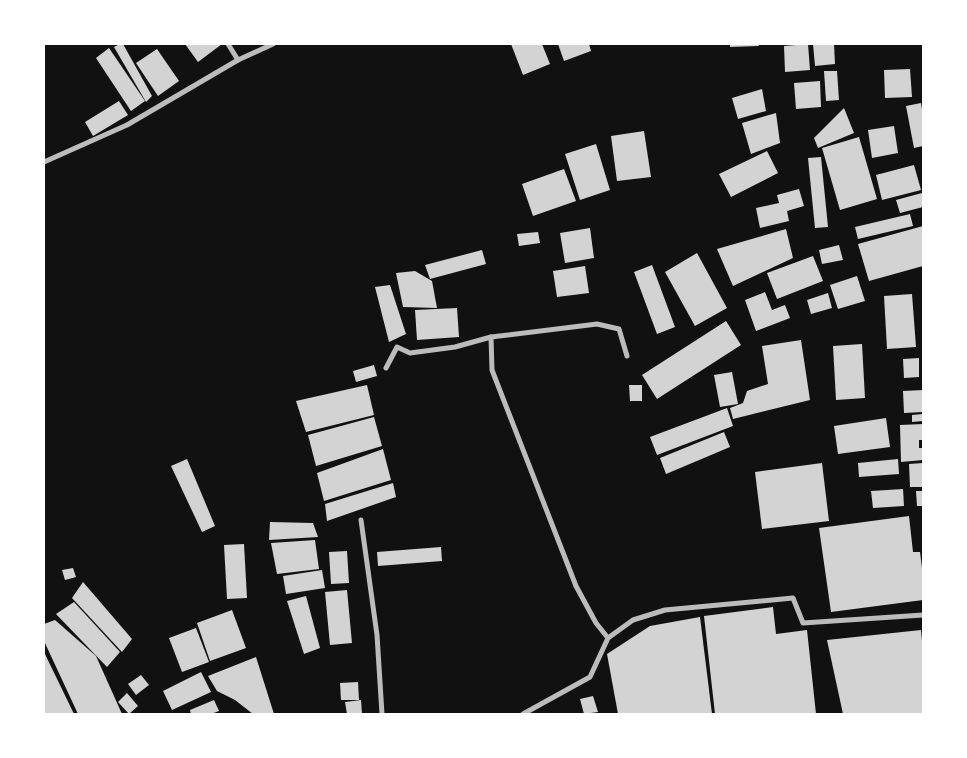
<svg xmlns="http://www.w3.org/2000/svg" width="967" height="758" font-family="'Work Sans',sans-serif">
	<rect width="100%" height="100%" fill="#111"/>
	<g fill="#d3d3d3">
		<polygon points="120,44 123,44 152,96 146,102 114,47"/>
		<polygon points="185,44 222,44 198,62"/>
		<polygon points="511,44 542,44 550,64 523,75"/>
		<polygon points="558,44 589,44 591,51 564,61"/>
		<polygon points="730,44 758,44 759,46 730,47"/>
		<polygon points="808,44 810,70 785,72 784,46"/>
		<polygon points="813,44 834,44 835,64 815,66"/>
		<polygon points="109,48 145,101 131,111 96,58"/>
		<polygon points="157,49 179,81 158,96 136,63"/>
		<polygon points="910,69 912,97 885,98 884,70"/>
		<polygon points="824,71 837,71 839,100 826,101"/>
		<polygon points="820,81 821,107 796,109 794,83"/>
		<polygon points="762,89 766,111 738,119 732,98"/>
		<polygon points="119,101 128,115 93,136 85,122"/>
		<polygon points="921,103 923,116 923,146 914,148 906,106"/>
		<polygon points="844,108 854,133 818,148 814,138"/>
		<polygon points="776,113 780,143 751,154 742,123"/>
		<polygon points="894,126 898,153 872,158 868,130"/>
		<polygon points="644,131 651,177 617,181 611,136"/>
		<polygon points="859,137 877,199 840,210 822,148"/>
		<polygon points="596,144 610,190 580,200 565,154"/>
		<polygon points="767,151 778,173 731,197 719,174"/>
		<polygon points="821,157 828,227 815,228 808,158"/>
		<polygon points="914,165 921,190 882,200 876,175"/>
		<polygon points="564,169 576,201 533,216 522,184"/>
		<polygon points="799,189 804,206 787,211 789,221 760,228 756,208 779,203 777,195"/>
		<polygon points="922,193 923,207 900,213 896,200"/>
		<polygon points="910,214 913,226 858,239 855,227"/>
		<polygon points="923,226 923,266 869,281 858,244"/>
		<polygon points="590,228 594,258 565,263 560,233"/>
		<polygon points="786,229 793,258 733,286 717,249"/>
		<polygon points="538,232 540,243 519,246 517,234"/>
		<polygon points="839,245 843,260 822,264 819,250"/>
		<polygon points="482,250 486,264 430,279 425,265"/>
		<polygon points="697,253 727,308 695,326 665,272"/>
		<polygon points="813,256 823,281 777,299 767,273"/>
		<polygon points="652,265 675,327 657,334 634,272"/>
		<polygon points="585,266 589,293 557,297 553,271"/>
		<polygon points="415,271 432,281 437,308 403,307 396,273"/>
		<polygon points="857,276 865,301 838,309 830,285"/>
		<polygon points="390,285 406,334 389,342 375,287"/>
		<polygon points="765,292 772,310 785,305 790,318 756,331 745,300"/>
		<polygon points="828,293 832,308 811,314 807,300"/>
		<polygon points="912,294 916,347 887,349 884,296"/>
		<polygon points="457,308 459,337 417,340 415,310"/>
		<polygon points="726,321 741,345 657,399 642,375"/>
		<polygon points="801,340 810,400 733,419 730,408 743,403 747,391 768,384 762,346"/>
		<polygon points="862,344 865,398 836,400 833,346"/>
		<polygon points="919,358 919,377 904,378 903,359"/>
		<polygon points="374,365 377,376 356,382 353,371"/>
		<polygon points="732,372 738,404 720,407 714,375"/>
		<polygon points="367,385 374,415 306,432 296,401"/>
		<polygon points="629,385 642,385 642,401 630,401"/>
		<polygon points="923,390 923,412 904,413 903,391"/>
		<polygon points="727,408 733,426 657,455 650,437"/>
		<polygon points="923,414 923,421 912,422 912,415"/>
		<polygon points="374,417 382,446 316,466 308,435"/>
		<polygon points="886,418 890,447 838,454 834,426"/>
		<polygon points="923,424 923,440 919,440 919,448 923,448 923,460 901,462 900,425"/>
		<polygon points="724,432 730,447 666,474 660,458"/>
		<polygon points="383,449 391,480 324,501 317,473"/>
		<polygon points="187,459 215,526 202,532 171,466"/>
		<polygon points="898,459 899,474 859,477 858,463"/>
		<polygon points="822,463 829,521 762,529 755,472"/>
		<polygon points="923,463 923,487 910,487 909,464"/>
		<polygon points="393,483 396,497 327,521 325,504"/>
		<polygon points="903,489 904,506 873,508 871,491"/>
		<polygon points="916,491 923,491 923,506 917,506"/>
		<polygon points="909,516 913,552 920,552 923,576 923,600 831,612 819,528"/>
		<polygon points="270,522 313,523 318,537 269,540"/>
		<polygon points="315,540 319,569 277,574 271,543"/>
		<polygon points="244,544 247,598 227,599 224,545"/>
		<polygon points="441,547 442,561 378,566 377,552"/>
		<polygon points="347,551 349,583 331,584 329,552"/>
		<polygon points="73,568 76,577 65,580 62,570"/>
		<polygon points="322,570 325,588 286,594 283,576"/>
		<polygon points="83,582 132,639 122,652 72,598"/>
		<polygon points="347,590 352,643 330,645 325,592"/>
		<polygon points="306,596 320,648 304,654 287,601"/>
		<polygon points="74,602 120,652 107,667 56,614"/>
		<polygon points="773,607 776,634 807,630 816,714 715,714 704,616"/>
		<polygon points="232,610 246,648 210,661 197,623"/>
		<polygon points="700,617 712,714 618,714 607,654 650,626"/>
		<polygon points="55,620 96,656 122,714 78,714 44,641 44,624"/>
		<polygon points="196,628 209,662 182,672 169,638"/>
		<polygon points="921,630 923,652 923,714 843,714 827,640"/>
		<polygon points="44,652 74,714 44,714"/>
		<polygon points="256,657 274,714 253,714 235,700 217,691 208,676"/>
		<polygon points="201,672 211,692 172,710 163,691"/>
		<polygon points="141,675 149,685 136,695 128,684"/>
		<polygon points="358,682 359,700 341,700 340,683"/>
		<polygon points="127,693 138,706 129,714 118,702"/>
		<polygon points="593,696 598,712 584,714 580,699"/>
		<polygon points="214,700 219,711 211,714 191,714 190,710"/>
		<polygon points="361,700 362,714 347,714 345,702"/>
	</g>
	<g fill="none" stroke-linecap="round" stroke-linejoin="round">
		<g stroke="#bcbcbc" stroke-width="5">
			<polyline points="228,44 238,60 273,44"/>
			<polyline points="44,162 127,125 238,60"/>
			<polyline points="386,368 397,347 410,353 455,347 491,337"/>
			<polyline points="361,520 377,635 382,714"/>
			<polyline points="608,638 596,623 576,586 492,370 491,337 597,324 619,329 627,356"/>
			<polyline points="523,714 590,677 608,638 633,620 665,610 793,598 803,623 923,615"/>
		</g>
	</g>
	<rect width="967" height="758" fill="none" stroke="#ffffff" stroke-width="90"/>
</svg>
